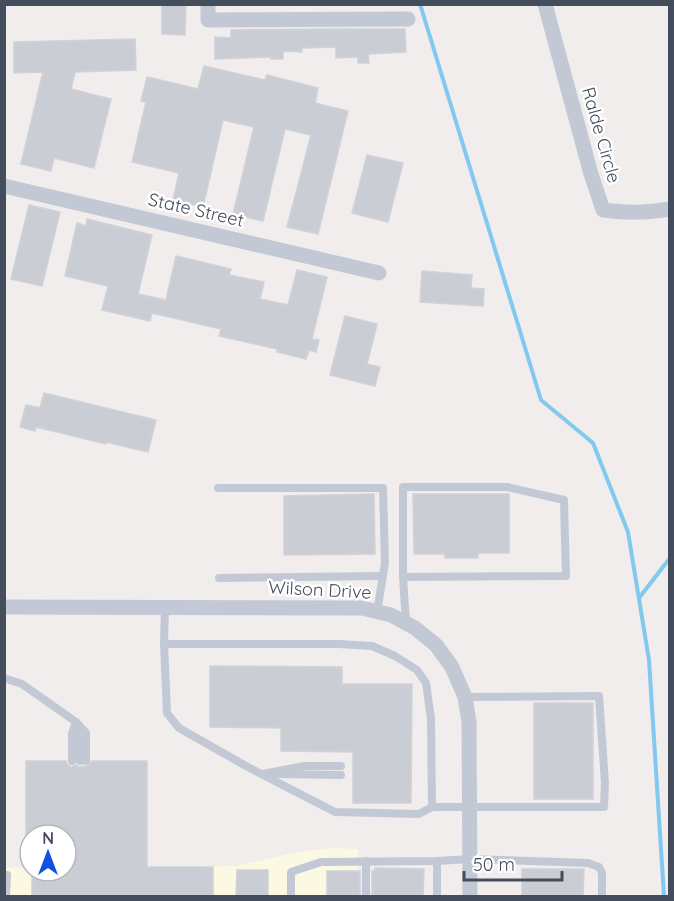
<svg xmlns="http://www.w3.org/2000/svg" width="674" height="901" font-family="Quicksand,sans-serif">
	<rect width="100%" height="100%" fill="#f0edec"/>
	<polygon fill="#fcf9e3" points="334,848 358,849 357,896 5,896 5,868 30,868 30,871 66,871 66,868 236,866 298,852"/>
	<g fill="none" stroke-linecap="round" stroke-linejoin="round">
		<g stroke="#82c9ef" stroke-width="4">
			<polyline points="420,4 541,400 593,443 628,532 649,660 664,896"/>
			<polyline points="639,598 670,558"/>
		</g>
	</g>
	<g fill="#cbcdd5" stroke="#d0d1d9" stroke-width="1.5">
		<polygon points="162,4 186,5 185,35 162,34"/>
		<polygon points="324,29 405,29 406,52 368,54 369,63 358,63 358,57 336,58 336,47 302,48 302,52 283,51 283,59 271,59 271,57 215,59 215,37 231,38 231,30"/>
		<polygon points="135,39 136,70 75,72 71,89 111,99 94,168 54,158 51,171 21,164 43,72 14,73 14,42"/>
		<polygon points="204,66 265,80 267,75 318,88 315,103 348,111 318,234 287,227 311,135 285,129 263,221 233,214 254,127 223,120 203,207 173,200 179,173 132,162 146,102 141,101 147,77 198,89"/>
		<polygon points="367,155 403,163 388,222 352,213"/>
		<polygon points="29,205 60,212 42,286 11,279"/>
		<polygon points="87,219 152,235 138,294 166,300 176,256 231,269 229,275 264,282 260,299 288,305 297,270 327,277 312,339 319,340 316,352 309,350 306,359 277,352 277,349 219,336 221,329 152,313 150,321 102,310 108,286 65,276 77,223 86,226"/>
		<polygon points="422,271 472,275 471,288 484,289 483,306 420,302"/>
		<polygon points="345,316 377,324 367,364 380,367 375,386 330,375"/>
		<polygon points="44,393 156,420 148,452 106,442 106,444 36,427 35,431 20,427 26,405 40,408"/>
		<polygon points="374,494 375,554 284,555 284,496"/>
		<polygon points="413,494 509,494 509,553 478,553 478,558 445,558 445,554 414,554"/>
		<polygon points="210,666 342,667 342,684 412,684 411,803 353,803 353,752 281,751 281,728 210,727"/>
		<rect x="534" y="703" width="59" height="96"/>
		<polygon points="26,761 66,761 67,764 71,767 76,765 79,767 88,766 92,761 147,761 147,867 213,867 213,897 32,897 32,871 66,871 66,835 26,835"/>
		<polygon points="375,868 424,869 423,897 372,897 372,871 375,871"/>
		<polygon points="522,869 584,869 583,897 522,897"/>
		<polygon points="237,870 268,870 268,897 236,897"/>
		<rect x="327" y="871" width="33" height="26"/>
	</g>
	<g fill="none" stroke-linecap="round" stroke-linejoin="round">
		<g stroke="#c2c9d5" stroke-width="8">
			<polyline points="218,488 383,488 385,563 377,612"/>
			<polyline points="403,577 403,487 507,487 564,500 566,576 403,577 406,623"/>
			<polyline points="219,578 382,576"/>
			<polyline points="165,607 164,644 339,644 372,646 395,656 417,670 426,683 431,719 432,807 604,807 605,783 599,696 465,697"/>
			<polyline points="164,644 167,713 179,728 246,766 335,812 419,814 432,807"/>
			<polyline points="4,678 22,684 76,722 86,733 86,761"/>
			<polyline points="77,726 80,733 80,761"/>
			<polyline points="72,761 72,733 76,722"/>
			<polyline points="262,774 305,766 341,766"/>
			<polyline points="277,774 341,775"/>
			<polyline points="6,896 7,875"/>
			<polyline points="291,896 291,872 321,862 437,861 470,859 588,863 599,867 602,873 602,896"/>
			<polyline points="366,896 366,861"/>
			<polyline points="437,896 437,861"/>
		</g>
		<g stroke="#c2c9d5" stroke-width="15">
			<polyline points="208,4 208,20 408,19"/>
			<path d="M 545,4 L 591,174 L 603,210 C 628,213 645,213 670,209"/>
			<polyline points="4,186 379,273"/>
			<polyline points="4,607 362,608 391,615 415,628 436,645 452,667 465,697 469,722 470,896"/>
		</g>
	</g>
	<g text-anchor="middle" stroke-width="5" stroke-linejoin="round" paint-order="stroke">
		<g font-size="18" fill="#444d5b" stroke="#fff">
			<text transform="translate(601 135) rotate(74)" y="6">Ralde Circle</text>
			<text transform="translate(196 210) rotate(13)" y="6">State Street</text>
			<text transform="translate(320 590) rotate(3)" y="6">Wilson Drive</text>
		</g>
	</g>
	<rect width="674" height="901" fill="none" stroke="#444d5b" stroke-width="12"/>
	<g transform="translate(48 853)"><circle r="28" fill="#ffffff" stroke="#b4b8bd" stroke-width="1.5"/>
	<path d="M0-4.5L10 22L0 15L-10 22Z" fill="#1150e5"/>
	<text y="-9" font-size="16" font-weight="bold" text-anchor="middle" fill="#444d5b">N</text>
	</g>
	<path d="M464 871v9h98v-9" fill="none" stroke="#444d5b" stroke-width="3"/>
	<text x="473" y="871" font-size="18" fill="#444d5b" stroke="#ffffff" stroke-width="4.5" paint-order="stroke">50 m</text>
</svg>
